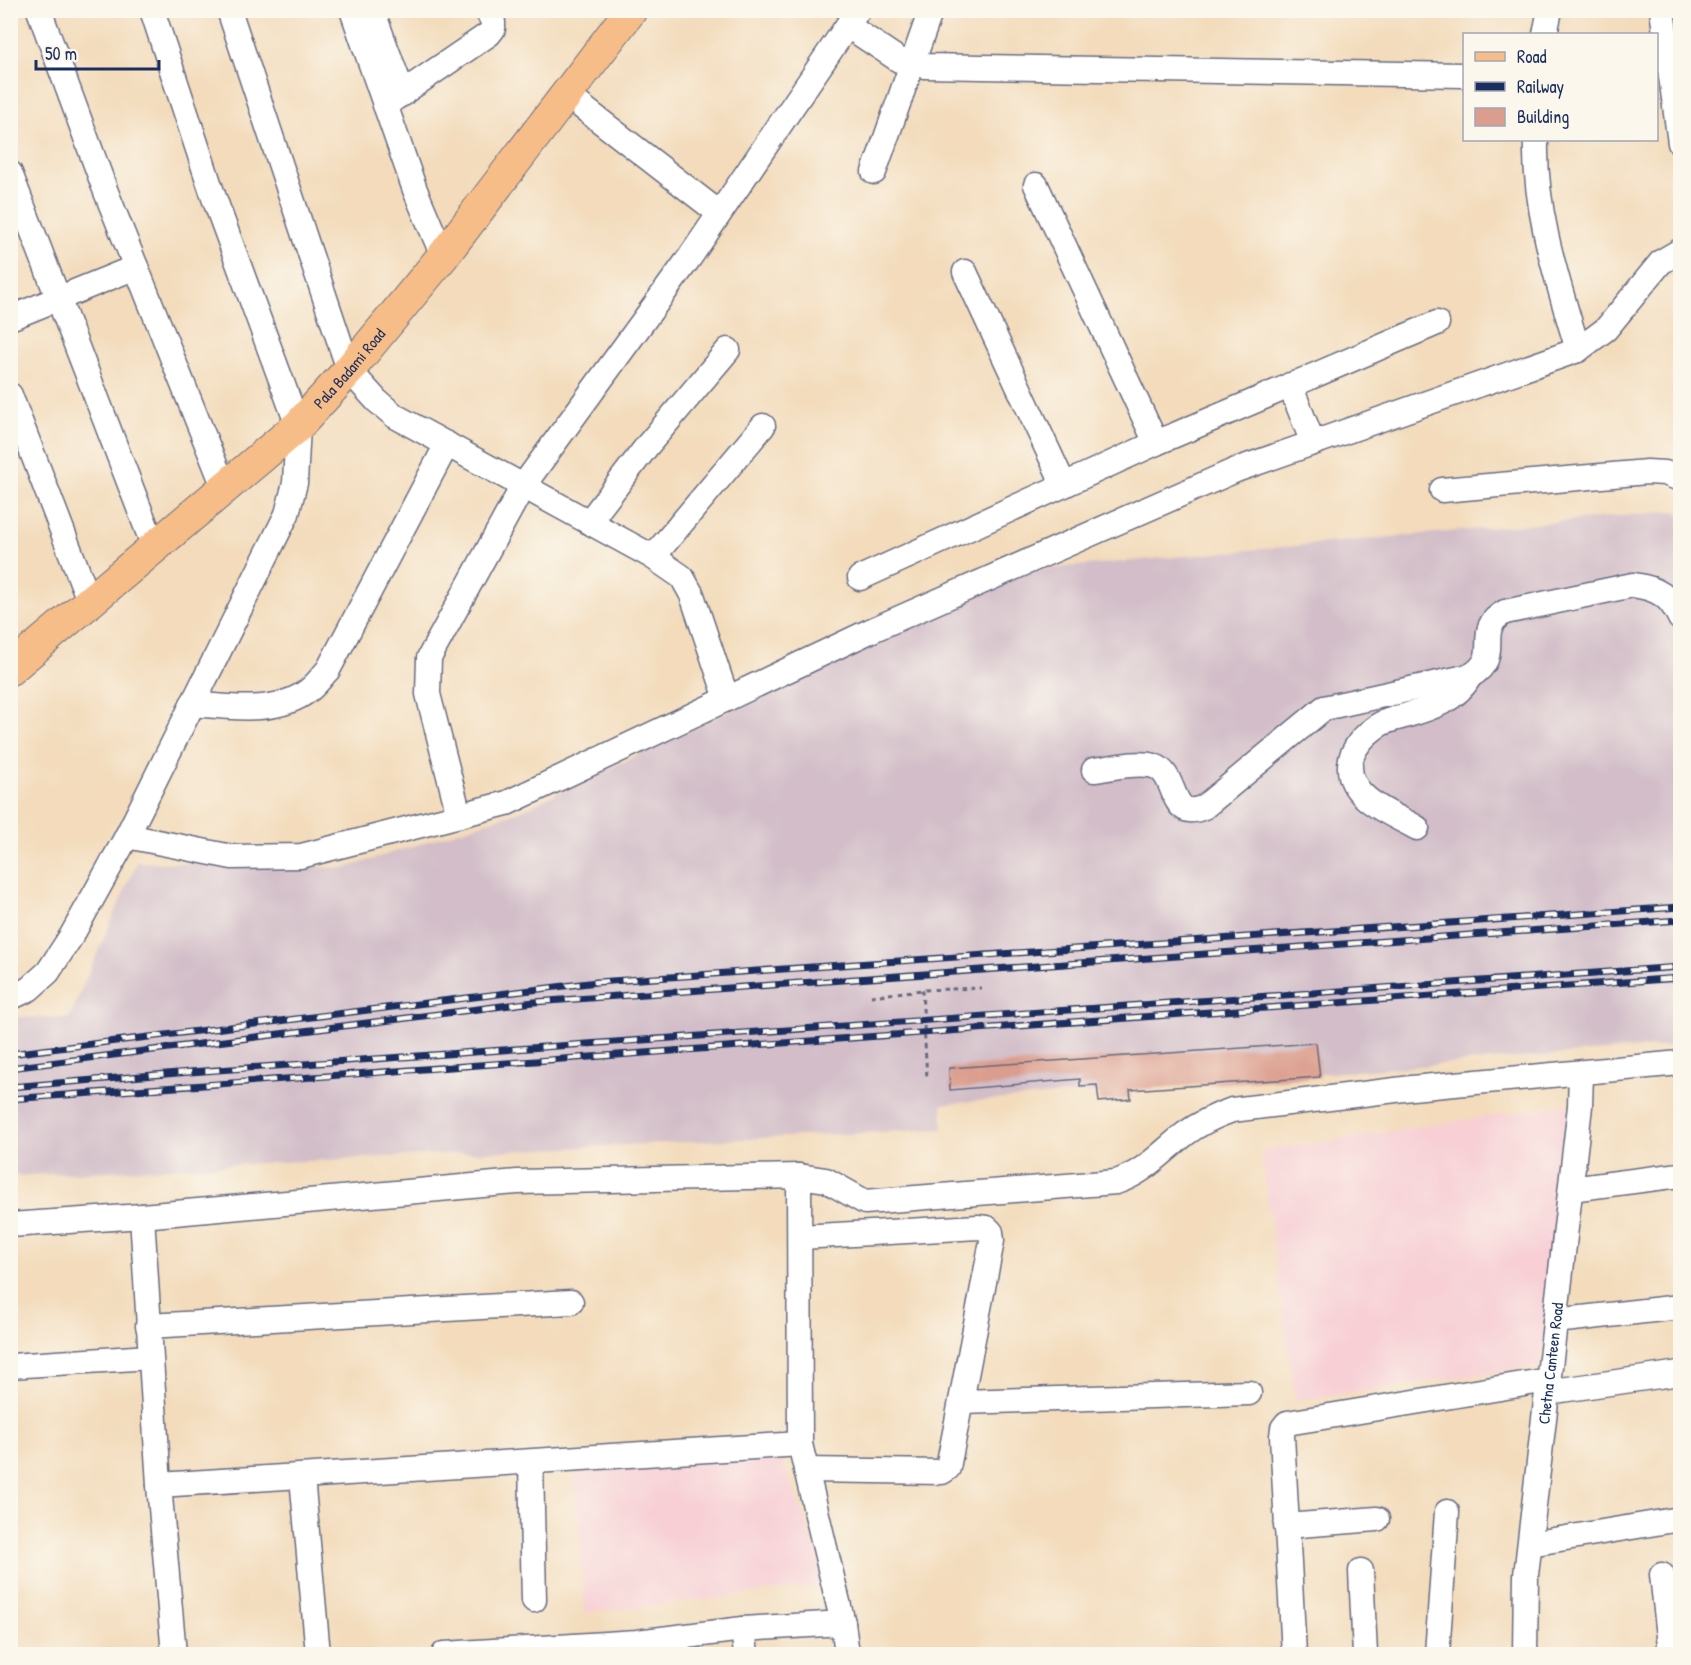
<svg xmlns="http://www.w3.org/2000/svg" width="1691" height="1665" font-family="'Patrick Hand',sans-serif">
	<rect width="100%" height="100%" fill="#fbf7ec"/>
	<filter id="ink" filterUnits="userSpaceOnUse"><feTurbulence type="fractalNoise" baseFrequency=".0167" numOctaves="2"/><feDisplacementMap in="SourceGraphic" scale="12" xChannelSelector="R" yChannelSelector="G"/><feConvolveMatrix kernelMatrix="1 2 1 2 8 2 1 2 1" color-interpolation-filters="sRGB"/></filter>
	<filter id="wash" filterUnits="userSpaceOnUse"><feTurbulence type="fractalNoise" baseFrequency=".008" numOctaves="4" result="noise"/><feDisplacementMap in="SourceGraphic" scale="24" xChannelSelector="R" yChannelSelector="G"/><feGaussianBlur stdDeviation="1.35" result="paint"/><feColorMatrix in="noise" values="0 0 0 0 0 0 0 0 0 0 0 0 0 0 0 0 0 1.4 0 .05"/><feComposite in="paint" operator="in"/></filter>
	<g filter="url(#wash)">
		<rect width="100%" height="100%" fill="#f3dbbb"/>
		<g fill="#f7cfd5">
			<polygon points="1571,1104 1541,1366 1295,1400 1261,1151"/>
			<polygon points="776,1445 830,1585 585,1613 574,1459"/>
		</g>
		<polygon fill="#d2bdc8" points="1677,511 1680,518 1680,1045 942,1104 943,1129 11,1176 11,1017 69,1018 137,862 346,868 520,811 1022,571"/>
		<g id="blocks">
			<polygon fill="#db9d8d" points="1316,1043 1320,1077 1130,1090 1131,1099 1099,1102 1097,1085 1080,1086 1080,1079 950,1090 949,1068"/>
		</g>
	</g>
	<g filter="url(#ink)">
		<use href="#blocks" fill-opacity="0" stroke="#676b7f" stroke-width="1.5"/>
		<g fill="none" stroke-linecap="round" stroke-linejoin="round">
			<g stroke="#676b7f" stroke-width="27">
				<g id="minor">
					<polyline points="39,10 106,192 224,487"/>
					<polyline points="229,10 349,370 377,401 395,416 653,557 682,577 692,595 727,699"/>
					<polyline points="352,10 415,190 443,256"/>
					<polyline points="372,10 403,94"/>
					<polyline points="1662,10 1680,143"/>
					<polyline points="848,26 899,60 925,66 1464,75"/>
					<polyline points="1545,34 1550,10"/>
					<polyline points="568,96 719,213"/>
					<polyline points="385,105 489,34 493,29 493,22 487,10"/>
					<path d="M 1536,140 C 1534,212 1558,282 1578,350"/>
					<polyline points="874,172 931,10"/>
					<polyline points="10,173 154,547"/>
					<polyline points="1036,185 1156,443"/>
					<polyline points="965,272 1064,485"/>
					<polyline points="10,318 136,267"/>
					<polyline points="1290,385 1313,443"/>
					<polyline points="10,395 90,603"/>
					<polyline points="1442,490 1647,472 1665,473 1680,479"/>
					<polyline points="589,522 647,446 728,350"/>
					<polyline points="653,557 763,426"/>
					<polyline points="860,578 1156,443 1437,323"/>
					<path d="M 192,704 C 229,707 278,715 309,690 C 316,685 322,676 328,670 L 447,444"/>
					<path d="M 1094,770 C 1111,768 1137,761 1154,766 C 1179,774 1168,823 1204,807 L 1324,708 L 1470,676 C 1506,655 1471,630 1505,612 L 1633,585 C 1657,588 1670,596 1680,618"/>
					<polyline points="459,815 428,694 429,658 523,486 690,257 858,10"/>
					<path d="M 1417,828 C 1393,814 1348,799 1350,765 C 1351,749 1365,734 1379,725 C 1385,721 1394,719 1401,717 C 1428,709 1456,702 1470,676"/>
					<polyline points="127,836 232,857 301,856 507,803 870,631 1236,470 1578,350 1606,329 1661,262 1680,251"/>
					<polyline points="10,998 29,989 48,972 72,935 127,836 287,514 295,483 298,426 213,195 152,10"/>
					<polyline points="799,1176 800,1444 843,1623 847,1654"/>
					<polyline points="1571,1189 1680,1175"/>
					<polyline points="142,1216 159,1485 800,1444"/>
					<path d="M 10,1225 L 142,1216 L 517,1182 L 799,1176 L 826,1180 L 865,1202 L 1116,1182 C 1144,1173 1162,1152 1185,1134 C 1200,1123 1215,1116 1232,1110 L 1412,1088 L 1680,1063"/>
					<polyline points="800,1237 978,1227 987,1228 991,1232 992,1241 948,1468 942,1472 806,1470"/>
					<polyline points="1555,1321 1680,1307"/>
					<polyline points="148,1326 571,1302"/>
					<polyline points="10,1366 150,1357"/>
					<polyline points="1547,1392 1680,1373"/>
					<polyline points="962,1402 1249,1393"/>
					<polyline points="531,1462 534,1600"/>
					<polyline points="302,1477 318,1654"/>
					<polyline points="159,1485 174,1654"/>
					<polyline points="1286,1526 1377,1519"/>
					<polyline points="1530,1544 1680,1519"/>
					<polyline points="1361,1571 1365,1654"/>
					<polyline points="1662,1575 1671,1654"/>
					<polyline points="743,1629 746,1654"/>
					<polyline points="444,1654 637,1642 743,1629 843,1623"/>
					<polyline points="1294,1654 1282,1436 1283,1428 1287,1423 1548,1380"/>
					<polyline points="1437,1654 1447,1512"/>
					<path id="s1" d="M 1525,1654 L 1526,1575 L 1580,1106 L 1581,1073"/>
				</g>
			</g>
			<g stroke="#676b7f" stroke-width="34">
				<g id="major">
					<path id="s2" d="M 10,669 L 298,426 L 349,370 L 443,256 L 631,10"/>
				</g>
			</g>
			<g stroke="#676b7f" stroke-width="3" stroke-dasharray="4.5 4.5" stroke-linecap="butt">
				<polyline points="922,990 927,1078"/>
				<polyline points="871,996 922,990 981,988"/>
			</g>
			<use href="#minor" stroke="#fff" stroke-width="24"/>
			<use href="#major" stroke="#f7bd88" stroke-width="32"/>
			<g stroke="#1b2f5e" stroke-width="7">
				<g id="rail">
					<polyline points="10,1054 597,982 1680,907"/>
					<polyline points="10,1068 534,1002 1680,920"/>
					<polyline points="10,1087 190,1072 1680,967"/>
					<polyline points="10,1099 1680,978"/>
				</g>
			</g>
			<use href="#rail" stroke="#fbf7ec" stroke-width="4.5" stroke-dasharray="14" stroke-linecap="butt"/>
		</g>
	</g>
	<g text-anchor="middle" stroke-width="4.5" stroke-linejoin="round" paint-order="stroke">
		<g font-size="16" fill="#1b2f5e" stroke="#fbf7ec">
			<text dy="6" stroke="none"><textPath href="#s2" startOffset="454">Pala Badami Road</textPath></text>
			<text dy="6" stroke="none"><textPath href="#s1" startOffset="292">Chetna Canteen Road</textPath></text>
		</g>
	</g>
	<rect width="1691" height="1665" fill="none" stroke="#fbf7ec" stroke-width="36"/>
	<rect x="1463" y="33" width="195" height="108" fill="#fbf7ec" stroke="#a1a7b3" stroke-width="1.5"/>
	<rect x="1475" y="52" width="30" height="9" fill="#f7bd88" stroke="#a1a7b3" stroke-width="1.5"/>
	<text x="1517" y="63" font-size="18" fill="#1b2f5e">Road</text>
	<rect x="1475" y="82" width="30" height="9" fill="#1b2f5e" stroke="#a1a7b3" stroke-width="1.5"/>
	<text x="1517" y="93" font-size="18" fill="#1b2f5e">Railway</text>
	<rect x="1475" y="108" width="30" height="18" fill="#db9d8d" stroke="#a1a7b3" stroke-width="1.5"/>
	<text x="1517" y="123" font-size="18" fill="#1b2f5e">Building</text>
	<path d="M36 60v9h123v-9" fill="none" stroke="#1b2f5e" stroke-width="3"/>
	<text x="45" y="60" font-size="18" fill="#1b2f5e" stroke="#fbf7ec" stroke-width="4.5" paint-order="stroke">50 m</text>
</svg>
